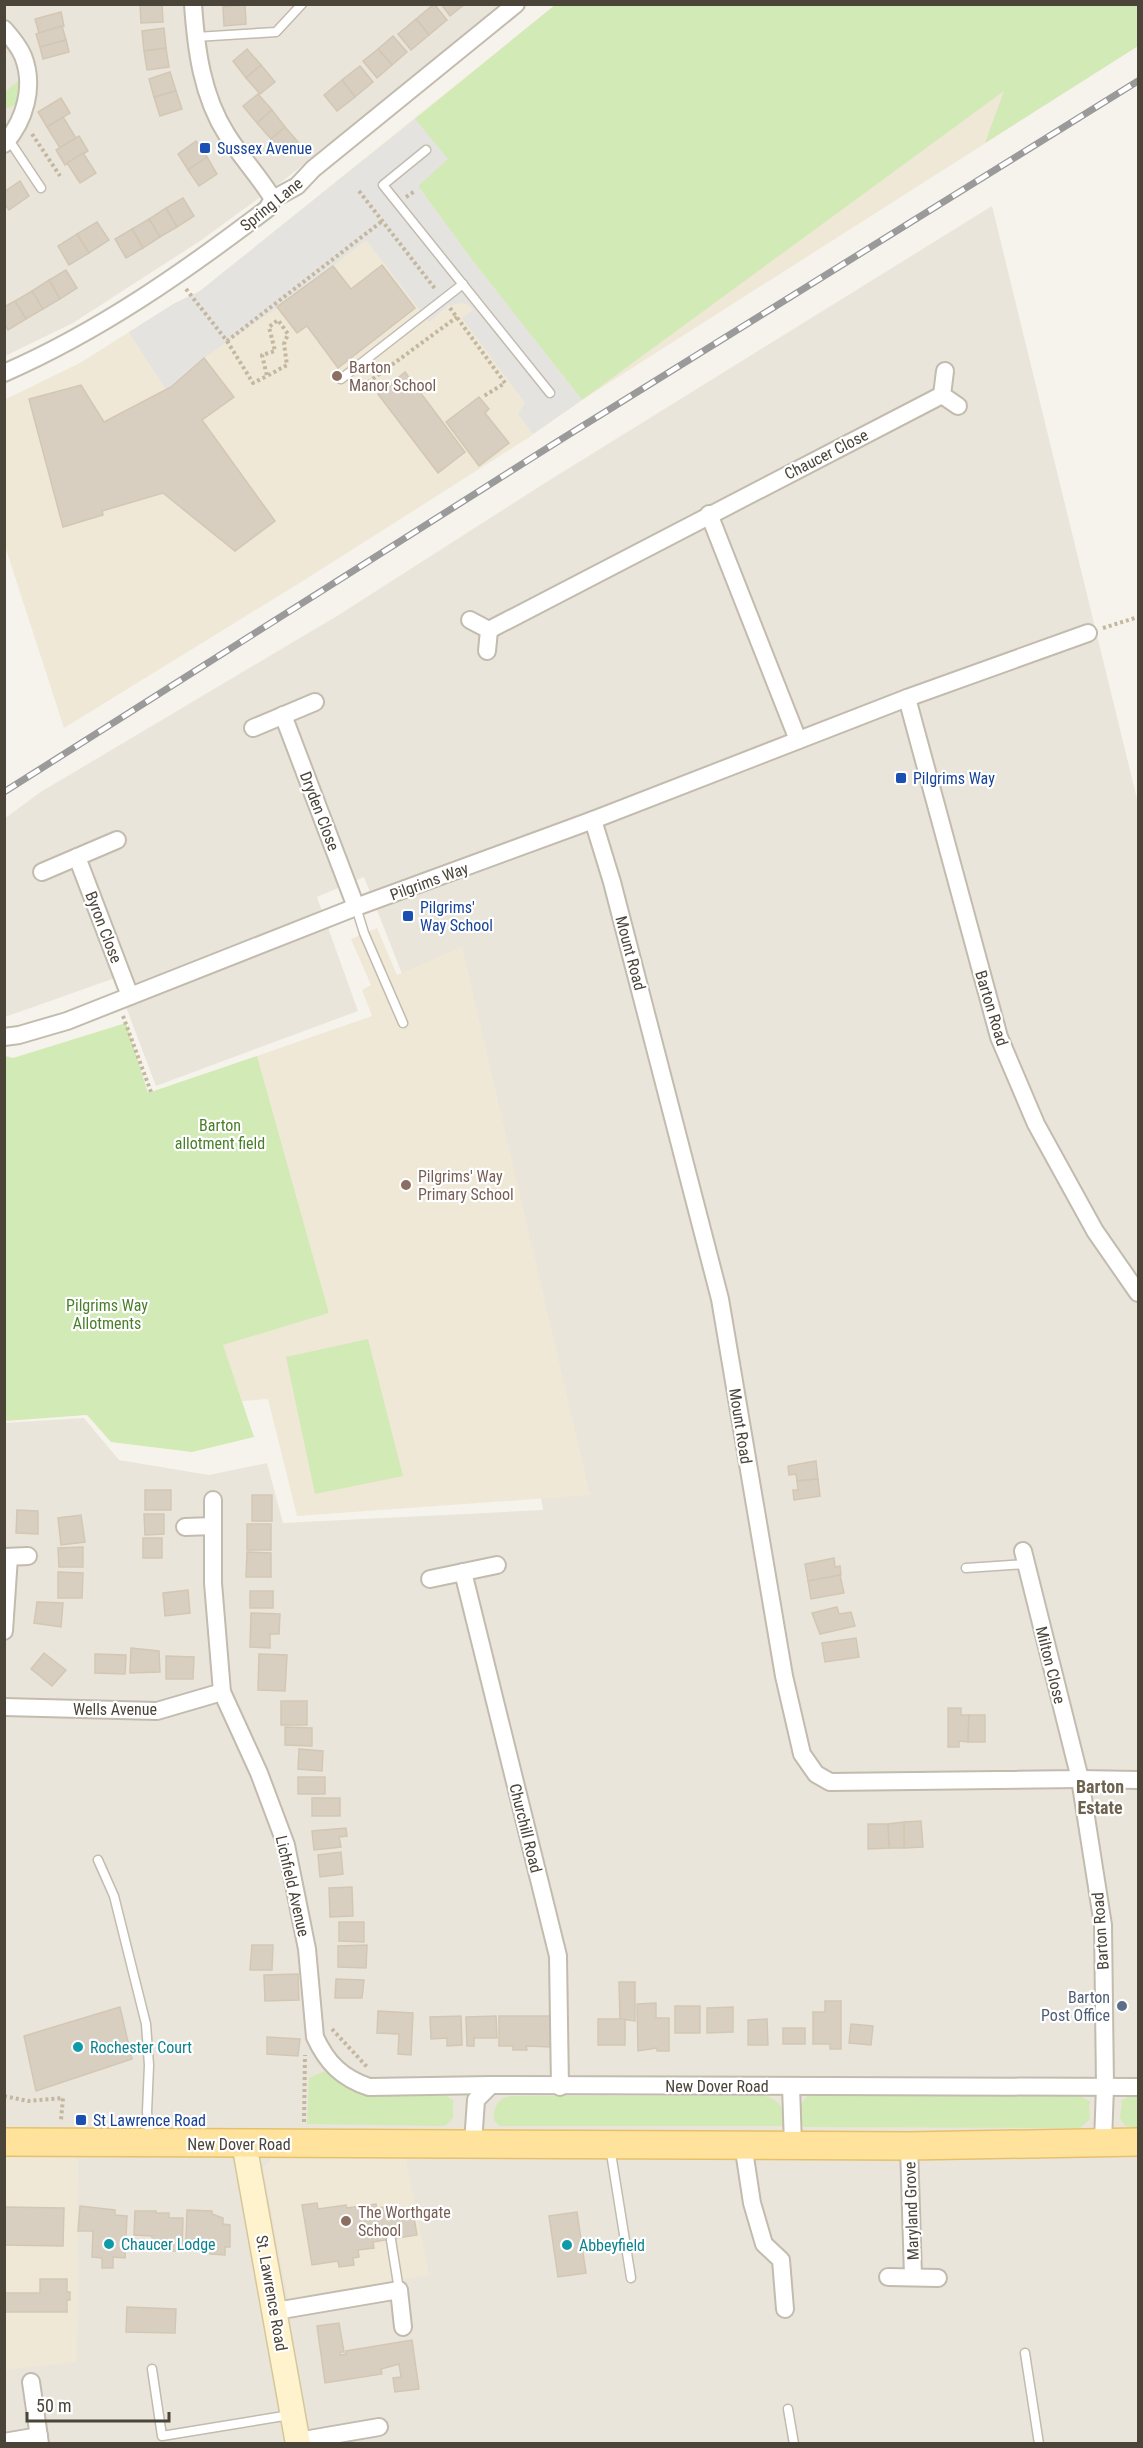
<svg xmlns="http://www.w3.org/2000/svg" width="1143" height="2448" font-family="'Roboto Condensed',sans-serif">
	<rect width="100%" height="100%" fill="#f6f3ec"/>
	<g fill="#eae5da">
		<polygon points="5,5 504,5 284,180 200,241 73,323 5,356"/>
		<polygon points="992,206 1138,803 1138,2443 5,2443 5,1423 84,1418 119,1460 209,1475 267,1463 283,1523 543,1510 529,1423 415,1007 364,877 317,897 358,1011 156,1086 115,978 5,1017 4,819 39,793 337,616 545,483"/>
	</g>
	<g fill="#efe8d6">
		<polygon points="555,5 1138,5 1138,46 582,400 528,438 306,579 64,728 5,546 4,400 80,363 175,303 200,291"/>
		<polygon points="377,928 397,975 462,947 590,1495 297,1516 268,1399 242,1401 222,1345 329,1313 257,1056 372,1016 362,990 371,985 351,939"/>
		<polygon points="278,2151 405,2154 429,2275 288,2298 263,2168"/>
		<polygon points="5,2157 78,2158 77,2362 5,2370"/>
	</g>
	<g fill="#d2eab5">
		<polygon points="555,5 1138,5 1138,46 985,143 1004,91 582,400 472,260 418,186 447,159 415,119"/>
		<polygon points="19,80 18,101 13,106 5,109 4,93"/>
		<polygon points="126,1023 148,1093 257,1056 329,1313 223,1345 254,1437 192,1452 111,1442 87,1415 5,1421 5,1056 13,1058"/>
		<polygon points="368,1339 403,1476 315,1494 286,1357"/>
		<polygon points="325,2071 349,2089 361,2094 446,2096 453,2100 453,2118 446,2125 441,2126 307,2124 309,2078"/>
		<path d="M 812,2093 L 1077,2094 L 1091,2102 L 1089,2104 L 1090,2119 L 1080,2128 L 805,2127 L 798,2124 C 799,2110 800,2100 812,2093 Z"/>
		<polygon points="1132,2095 1138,2095 1138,2128 1125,2126 1120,2118 1122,2103 1120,2101"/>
		<path d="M 511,2096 L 765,2096 C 781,2100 785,2111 784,2126 L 499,2126 L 494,2120 C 493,2107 498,2098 511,2096 Z"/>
	</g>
	<polygon fill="#e5e3e0" points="415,119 448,159 418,186 472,260 582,400 533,434 518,414 525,403 462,318 473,310 469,305 461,303 448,306 429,322 366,240 299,293 204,358 166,390 129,332 175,303 200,291"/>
	<g fill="#d8cfc1" stroke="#d3c7b4" stroke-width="1.5">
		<polygon points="140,4 162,4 163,22 141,23"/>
		<polygon points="434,4 447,20 429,35 416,19"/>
		<polygon points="441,4 465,4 450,16"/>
		<polygon points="245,5 246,24 224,26 223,7"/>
		<polygon points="61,12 64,26 39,33 35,19"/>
		<polygon points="416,19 429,35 411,50 398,34"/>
		<polygon points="62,26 66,40 40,47 36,34"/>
		<polygon points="164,28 166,48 144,51 142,31"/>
		<polygon points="393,36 407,52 392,65 378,49"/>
		<polygon points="66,40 69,52 43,59 40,47"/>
		<polygon points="166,48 169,67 147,70 144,51"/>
		<polygon points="247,49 261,65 246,78 233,61"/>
		<polygon points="378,49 392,65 377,78 363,61"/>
		<polygon points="261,65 275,82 260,94 246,78"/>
		<polygon points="360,66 373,82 355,97 342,80"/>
		<polygon points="170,72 176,91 154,97 149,79"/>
		<polygon points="342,80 355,97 337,111 324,95"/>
		<polygon points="176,91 182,109 160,116 154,97"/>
		<polygon points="258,94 272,110 257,123 243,106"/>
		<polygon points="61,98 70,113 47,127 38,112"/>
		<polygon points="272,110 285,127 271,139 257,123"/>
		<polygon points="63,117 76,138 60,148 47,127"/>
		<polygon points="285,127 299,143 284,156 271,139"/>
		<polygon points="79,136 88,151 65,165 56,150"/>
		<polygon points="196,141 207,157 188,170 178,154"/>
		<polygon points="83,153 96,173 80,183 67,163"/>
		<polygon points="207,157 217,174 199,186 188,170"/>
		<polygon points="20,181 29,196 9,210 4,203 4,192"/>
		<polygon points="183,198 194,216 177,227 166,208"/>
		<polygon points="166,208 177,227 160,237 149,219"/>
		<polygon points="149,219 160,237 143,248 132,229"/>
		<polygon points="97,222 109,240 89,253 77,234"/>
		<polygon points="132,229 143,248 126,258 115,239"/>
		<polygon points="77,234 89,253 69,265 58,246"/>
		<polygon points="382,265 415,308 338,368 307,326 297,333 277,307 333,266 351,289"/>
		<polygon points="66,270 77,288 60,299 49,280"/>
		<polygon points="49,280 60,299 43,309 32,291"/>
		<polygon points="32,291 43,309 26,319 15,301"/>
		<polygon points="15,301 26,319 8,330 4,323 4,307"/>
		<polygon points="204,358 234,397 202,420 275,521 235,551 163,493 102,511 103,515 63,527 29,399 81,385 104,422 171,387"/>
		<polygon points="405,372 465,452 438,473 378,394"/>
		<polygon points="479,397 489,409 485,413 509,443 479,466 446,422"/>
		<polygon points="816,1461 818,1479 797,1481 796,1474 789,1475 788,1466"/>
		<polygon points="818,1479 820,1496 794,1500 793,1490 798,1490 797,1481"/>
		<rect x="145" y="1490" width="26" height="20"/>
		<rect x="252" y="1495" width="20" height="26"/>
		<polygon points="17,1510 38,1511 38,1534 16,1533"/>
		<polygon points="144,1514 164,1514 164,1534 145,1535"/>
		<polygon points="81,1515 85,1542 61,1545 58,1518"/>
		<rect x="247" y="1524" width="24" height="26"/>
		<rect x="143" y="1538" width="19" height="20"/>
		<polygon points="83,1547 83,1567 59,1567 58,1548"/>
		<polygon points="247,1552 271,1553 271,1577 246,1577"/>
		<polygon points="834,1558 835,1567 840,1566 841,1575 808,1581 805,1564"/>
		<polygon points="58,1572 83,1573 82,1598 58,1598"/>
		<polygon points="840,1575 844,1593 811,1599 808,1581"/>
		<polygon points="188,1590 190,1613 165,1616 163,1593"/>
		<rect x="250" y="1591" width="23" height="17"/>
		<polygon points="37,1602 63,1603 61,1627 34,1623"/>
		<polygon points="837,1607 839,1614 851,1612 855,1626 820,1634 812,1613"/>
		<polygon points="251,1613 280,1614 279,1634 270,1634 270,1648 250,1647"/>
		<polygon points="856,1638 859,1657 825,1662 822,1643"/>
		<polygon points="131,1648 159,1651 160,1672 130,1673"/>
		<polygon points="44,1653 66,1670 52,1686 31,1669"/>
		<polygon points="95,1654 126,1655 125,1674 95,1673"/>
		<polygon points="259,1654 287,1655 285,1691 258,1690"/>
		<polygon points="166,1656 194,1657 193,1679 166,1679"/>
		<rect x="281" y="1701" width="26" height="24"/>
		<polygon points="948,1708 961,1708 961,1715 969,1715 968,1742 959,1741 959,1747 948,1747"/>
		<polygon points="969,1715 985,1715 985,1742 968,1742"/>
		<polygon points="285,1727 312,1728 312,1746 285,1745"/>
		<polygon points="299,1749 323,1751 322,1771 298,1769"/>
		<rect x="298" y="1777" width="27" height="17"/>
		<rect x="312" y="1798" width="28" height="18"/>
		<polygon points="921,1821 923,1847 904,1848 904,1822"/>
		<polygon points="904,1822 904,1848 889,1848 888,1824"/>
		<polygon points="868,1824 888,1824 889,1848 868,1849"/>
		<polygon points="346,1828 347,1836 339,1837 341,1847 314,1850 312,1831"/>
		<polygon points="341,1852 343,1874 320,1877 318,1855"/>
		<polygon points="352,1887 353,1916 330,1917 329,1888"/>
		<polygon points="339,1922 364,1922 364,1942 339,1941"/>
		<polygon points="252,1945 273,1945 272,1970 250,1970"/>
		<polygon points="367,1945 366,1968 338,1967 338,1946"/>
		<polygon points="298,1974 299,2000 265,2001 264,1975"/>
		<polygon points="336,1979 364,1980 362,1998 335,1998"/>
		<polygon points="619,1982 635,1982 635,2021 620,2019"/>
		<polygon points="825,2001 841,2001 841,2049 830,2049 830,2044 813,2044 813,2012 825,2012"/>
		<polygon points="656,2003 656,2018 669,2018 669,2051 657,2051 657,2048 638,2051 637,2004"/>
		<rect x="675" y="2006" width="25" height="27"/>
		<polygon points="120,2007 132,2059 36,2091 24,2036"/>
		<polygon points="733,2007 733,2032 707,2033 707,2008"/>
		<polygon points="378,2011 413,2013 411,2055 398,2054 399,2034 377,2033"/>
		<polygon points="461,2016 462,2045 447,2046 447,2038 431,2039 430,2017"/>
		<polygon points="496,2016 497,2038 474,2038 474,2046 467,2046 466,2017"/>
		<polygon points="499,2016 551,2016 551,2047 526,2046 527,2050 513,2050 513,2046 499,2046"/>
		<rect x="598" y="2019" width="27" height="26"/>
		<polygon points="767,2019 768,2045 748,2045 748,2020"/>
		<polygon points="851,2024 873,2026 871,2045 849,2043"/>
		<rect x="783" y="2028" width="22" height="16"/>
		<polygon points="267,2037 300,2039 298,2056 267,2054"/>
		<polygon points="317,2203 318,2209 346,2205 347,2208 376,2204 377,2208 398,2205 399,2214 413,2212 417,2235 373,2242 374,2248 358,2250 359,2257 353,2258 354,2265 339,2267 338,2261 312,2265 302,2205"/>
		<polygon points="80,2206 115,2210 115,2215 127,2216 125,2258 113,2257 113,2268 102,2268 102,2258 92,2257 93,2231 78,2231"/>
		<polygon points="4,2207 64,2208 63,2246 4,2245"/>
		<polygon points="187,2210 212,2211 212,2214 223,2218 223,2224 230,2225 230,2247 225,2247 225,2255 210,2254 210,2241 186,2240"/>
		<polygon points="135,2211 156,2211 156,2213 169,2213 169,2218 183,2218 182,2251 164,2251 164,2246 152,2245 152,2236 134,2235"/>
		<polygon points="577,2212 586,2273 558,2277 549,2216"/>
		<polygon points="40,2279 67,2279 67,2292 70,2292 70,2300 67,2300 67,2312 4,2312 4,2293 40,2293"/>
		<polygon points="127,2307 176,2309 175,2333 126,2332"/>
		<polygon points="339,2323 344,2352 340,2352 340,2355 346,2354 346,2351 412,2340 419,2389 395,2392 393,2378 401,2377 399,2364 381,2369 382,2374 325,2383 317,2326"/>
	</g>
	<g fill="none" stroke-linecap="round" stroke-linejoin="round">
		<g stroke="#c2bbae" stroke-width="11">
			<g id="service">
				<polyline points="196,37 276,32 302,4"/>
				<polyline points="9,140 41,188"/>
				<polyline points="426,150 383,185 550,393"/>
				<polyline points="341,379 463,284"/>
				<polyline points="356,907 364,933 403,1023"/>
				<polyline points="966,1568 1026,1564"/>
				<polyline points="98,1860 114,1896 146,2024 149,2065 147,2112 150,2139"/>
				<polyline points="610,2147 631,2278"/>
				<polyline points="391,2240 399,2290"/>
				<polyline points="1025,2353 1039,2444"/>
				<polyline points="152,2369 162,2436 290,2415"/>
				<polyline points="788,2409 794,2444"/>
			</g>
		</g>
		<g stroke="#c2bbae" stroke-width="20">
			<g id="minor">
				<path d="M 193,4 C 196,49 202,96 227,135 C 241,157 259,176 273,199"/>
				<path d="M 4,29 C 11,37 19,46 23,56 C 35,86 25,121 4,144"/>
				<polyline points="945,371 942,395 958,406"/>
				<path d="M 4,373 C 100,331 184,272 267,209 L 273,199 L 297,186 L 313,169 L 516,4"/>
				<polyline points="709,514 798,740"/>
				<polyline points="470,620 489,630 487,651"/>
				<polyline points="489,630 942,395"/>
				<polyline points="907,698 999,1037 1036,1124 1095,1231 1138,1293"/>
				<polyline points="283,715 356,907"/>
				<polyline points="253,728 315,702"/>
				<polyline points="593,820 612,882 720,1299 784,1676 802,1754 816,1774 830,1782 1080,1779 1023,1551"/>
				<polyline points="77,857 130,996"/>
				<polyline points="42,872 117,840"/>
				<polyline points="4,1037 19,1035 67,1021 356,907 593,820 907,698 1088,633"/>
				<path d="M 213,1500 L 213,1583 L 222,1692 L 259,1773 L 286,1845 L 307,1949 L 315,2037 C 327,2063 342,2078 369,2087 L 491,2085"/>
				<polyline points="185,1527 213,1526"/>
				<polyline points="4,1557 28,1556"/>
				<polyline points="463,1572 558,1956 560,2087"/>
				<polyline points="430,1579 497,1565"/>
				<polyline points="4,1631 9,1557"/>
				<polyline points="4,1707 157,1711 222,1692"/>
				<polyline points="791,2086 793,2145"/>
				<polyline points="1103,2142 1105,2087 1103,1925 1080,1779 1138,1780"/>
				<polyline points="473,2143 476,2100 491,2085 1138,2087"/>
				<polyline points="743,2144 752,2203 764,2244 781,2260 785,2309"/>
				<polyline points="909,2146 913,2276"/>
				<polyline points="888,2277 938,2278"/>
				<polyline points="276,2311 399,2290 403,2327"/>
				<polyline points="31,2382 40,2444"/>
				<polyline points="298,2441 379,2427"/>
				<polyline points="4,2442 39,2436"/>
			</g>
		</g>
		<g stroke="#d6c79b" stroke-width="27">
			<polyline id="secondary" points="244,2143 298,2444"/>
		</g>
		<g stroke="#e6c16a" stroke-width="30">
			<polyline id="primary" points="4,2142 909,2146 1138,2142"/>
		</g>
		<g stroke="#c4b79f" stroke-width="4" stroke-dasharray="3 3" stroke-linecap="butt">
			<polyline points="32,134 60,176"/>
			<polyline points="359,191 436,290"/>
			<polyline points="406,197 415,191"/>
			<polyline points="186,289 227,341 381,222"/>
			<polyline points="450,308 505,383 484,396"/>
			<polyline points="227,341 253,383 267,376 262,355 275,351 269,327 278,320 288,334 284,344 287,365 267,376"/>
			<polyline points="363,386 457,317"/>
			<polyline points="1103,628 1138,617"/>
			<polyline points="123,1016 151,1092"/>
			<polyline points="332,2029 368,2068"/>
			<polyline points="4,2096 28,2101 63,2098 61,2120"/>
			<polyline points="304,2122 305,2055"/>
		</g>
		<use href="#service" stroke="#fff" stroke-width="8"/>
		<use href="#minor" stroke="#fff" stroke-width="16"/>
		<use href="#secondary" stroke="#fff3cd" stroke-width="24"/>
		<use href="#primary" stroke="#ffe39c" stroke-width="27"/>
		<g stroke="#9a9a9a" stroke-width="7">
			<polyline id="rail" points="4,792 560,440 1138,81"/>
		</g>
		<use href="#rail" stroke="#fff" stroke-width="4.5" stroke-dasharray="14" stroke-linecap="butt"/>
	</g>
	<g fill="#1a4fb4" stroke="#fff" stroke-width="2">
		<rect x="199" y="142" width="12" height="12" rx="3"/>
		<rect x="895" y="772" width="12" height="12" rx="3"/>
		<rect x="402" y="910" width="12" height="12" rx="3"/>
		<rect x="75" y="2114" width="12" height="12" rx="3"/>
	</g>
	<g fill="#8d6e63" stroke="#fff" stroke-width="2">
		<circle cx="337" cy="376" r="6"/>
		<circle cx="406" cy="1185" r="6"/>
		<circle cx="346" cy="2221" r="6"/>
	</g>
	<circle fill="#5c6f8a" stroke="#fff" stroke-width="2" cx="1122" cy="2006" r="6"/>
	<g fill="#0f9aa8" stroke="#fff" stroke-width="2">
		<circle cx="78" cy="2047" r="6"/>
		<circle cx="109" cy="2244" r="6"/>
		<circle cx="567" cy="2245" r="6"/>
	</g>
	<g text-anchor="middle" stroke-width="4.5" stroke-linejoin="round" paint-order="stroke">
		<g font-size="16" fill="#164399" stroke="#fff" text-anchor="start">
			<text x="217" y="154">Sussex Avenue</text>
			<text x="913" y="784">Pilgrims Way</text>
			<text x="420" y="913">Pilgrims'<tspan x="420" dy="18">Way School</tspan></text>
			<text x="93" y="2126">St Lawrence Road</text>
		</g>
		<g font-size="16" fill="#4b4439" stroke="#fff">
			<text transform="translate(271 204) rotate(-39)" y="6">Spring Lane</text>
			<text transform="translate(826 454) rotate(-27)" y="6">Chaucer Close</text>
			<text transform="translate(320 811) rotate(69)" y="6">Dryden Close</text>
			<text transform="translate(429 881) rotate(-20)" y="6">Pilgrims Way</text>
			<text transform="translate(104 927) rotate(69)" y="6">Byron Close</text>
			<text transform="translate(631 953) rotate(75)" y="6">Mount Road</text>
			<text transform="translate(992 1008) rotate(73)" y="6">Barton Road</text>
			<text transform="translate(741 1426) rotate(81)" y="6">Mount Road</text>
			<text transform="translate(1051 1665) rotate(76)" y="6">Milton Close</text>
			<text x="115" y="1715">Wells Avenue</text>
			<text transform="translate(526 1828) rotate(76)" y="6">Churchill Road</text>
			<text transform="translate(293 1886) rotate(77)" y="6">Lichfield Avenue</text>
			<text transform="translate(1100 1931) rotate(-94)" y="6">Barton Road</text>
			<text x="717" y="2092">New Dover Road</text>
			<text x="239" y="2150">New Dover Road</text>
			<text transform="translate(911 2211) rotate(-92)" y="6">Maryland Grove</text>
			<text transform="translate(272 2293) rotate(80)" y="6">St. Lawrence Road</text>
		</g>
		<g font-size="16" fill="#785e54" stroke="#fff" text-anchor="start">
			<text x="349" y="373">Barton<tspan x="349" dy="18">Manor School</tspan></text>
			<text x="418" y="1182">Pilgrims' Way<tspan x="418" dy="18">Primary School</tspan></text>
			<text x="358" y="2218">The Worthgate<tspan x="358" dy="18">School</tspan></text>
		</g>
		<g font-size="16" fill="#4a7f2a" stroke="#fff">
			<text x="220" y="1131">Barton<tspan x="220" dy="18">allotment field</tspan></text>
			<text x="107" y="1311">Pilgrims Way<tspan x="107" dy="18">Allotments</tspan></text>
		</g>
		<g font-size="16" fill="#4e5e75" stroke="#fff" text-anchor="end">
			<text x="1110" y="2003">Barton<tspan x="1110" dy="18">Post Office</tspan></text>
		</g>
		<g font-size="16" fill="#0d838f" stroke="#fff" text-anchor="start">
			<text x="90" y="2053">Rochester Court</text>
			<text x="121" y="2250">Chaucer Lodge</text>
			<text x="579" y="2251">Abbeyfield</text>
		</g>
		<g font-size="18" font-weight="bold" fill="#6e6250" stroke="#fff">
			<text x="1100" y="1793">Barton<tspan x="1100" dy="21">Estate</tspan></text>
		</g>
	</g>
	<rect width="1143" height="2448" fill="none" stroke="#4b4439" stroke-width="12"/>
	<path d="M27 2412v9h142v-9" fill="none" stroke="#4b4439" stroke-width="3"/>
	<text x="36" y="2412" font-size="18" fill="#4b4439" stroke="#ffffff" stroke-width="4.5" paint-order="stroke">50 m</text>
</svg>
